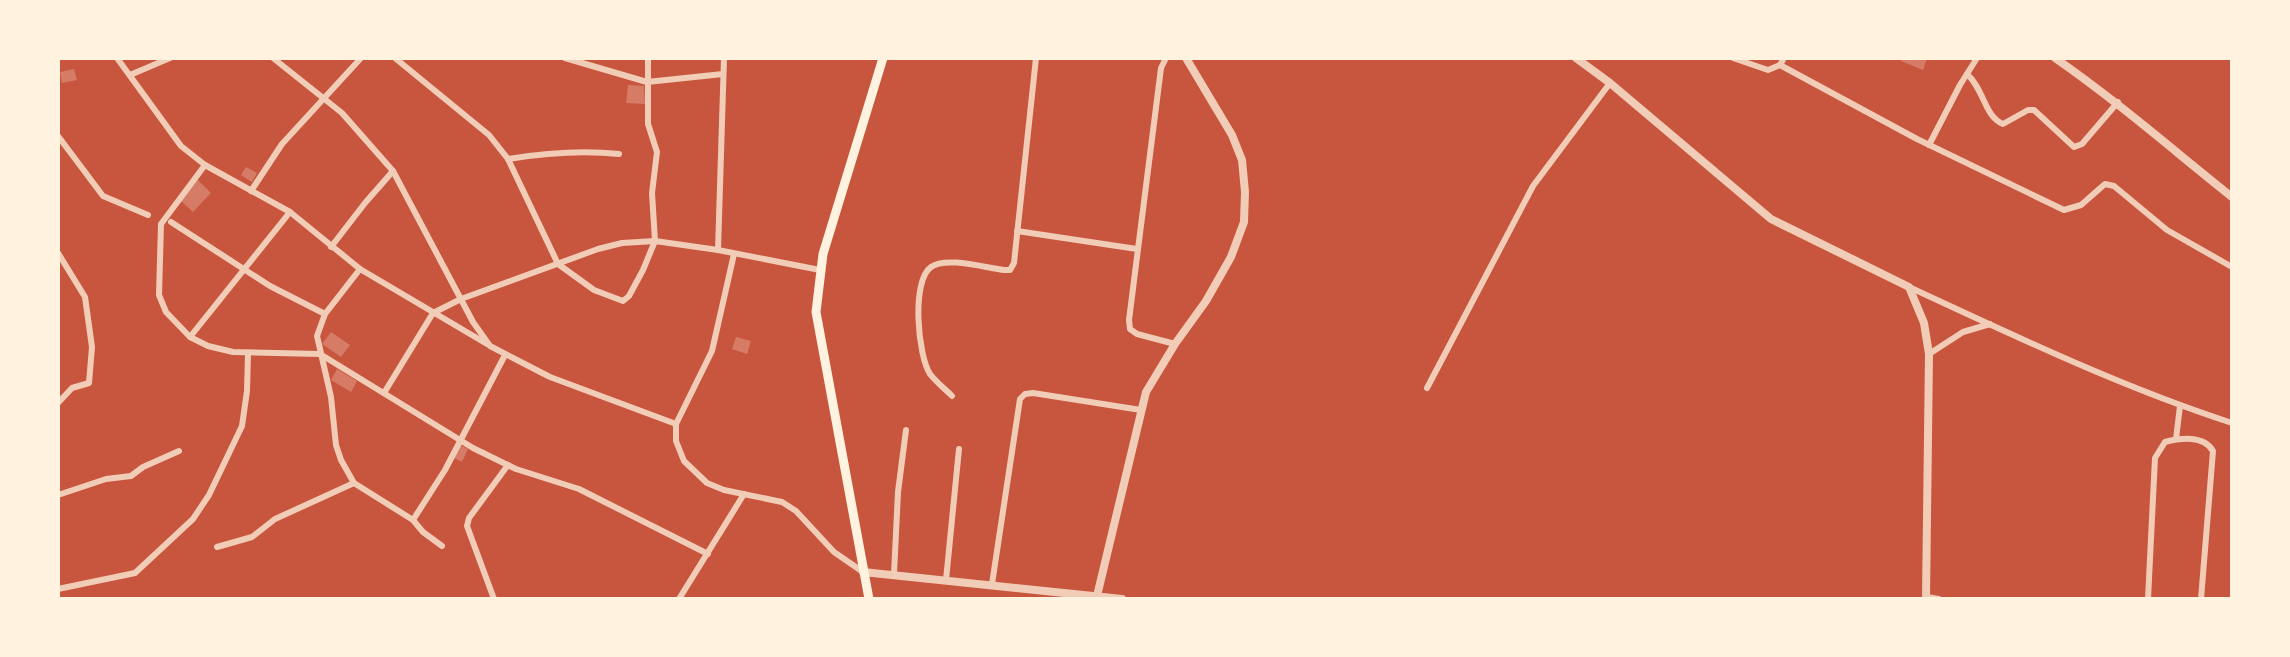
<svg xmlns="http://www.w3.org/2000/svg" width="2290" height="657" font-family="Cabin,sans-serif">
	<rect width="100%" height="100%" fill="#c8553d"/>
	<g fill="#d67c66">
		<polygon points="1903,58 1927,58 1923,70 1901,61"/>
		<polygon points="74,69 77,80 62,83 60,72"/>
		<polygon points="628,85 644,86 645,104 626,103"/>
		<polygon points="246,167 257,173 252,182 241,175"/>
		<polygon points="197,179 211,193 193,212 179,199"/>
		<polygon points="331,332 350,345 341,357 322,344"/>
		<polygon points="736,337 751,341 747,354 732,349"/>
		<polygon points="337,369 357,381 351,392 331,380"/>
		<polygon points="460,445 468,449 462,462 454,458"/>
	</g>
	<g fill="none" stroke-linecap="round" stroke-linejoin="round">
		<g stroke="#f1ccb7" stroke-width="6">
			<polyline points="117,58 181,146 205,165 290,212 360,269 487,344"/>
			<polyline points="273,58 342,113 393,171 473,322 490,346 550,377 676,424"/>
			<polyline points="395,58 489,135 508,159 558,264 594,290 623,301 629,296 643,270 655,241 652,193 657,152 648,124 648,58"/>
			<polyline points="565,58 647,82 723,74"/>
			<polyline points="1166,58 1161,68 1129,320 1130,329 1137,334 1175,344"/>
			<polyline points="1733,58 1768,70 1780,65 1784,58"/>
			<polyline points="1780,65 1917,139 2064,210 2081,205 2105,184 2114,186 2167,230 2232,267"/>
			<path d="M 1967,74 C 1984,89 1984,116 2003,124 L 2028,110 L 2034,110 L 2074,147 L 2082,144 L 2118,102"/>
			<polyline points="130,75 170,58"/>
			<polyline points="58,136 103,196 148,215"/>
			<polyline points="1929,145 1960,85 1977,58"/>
			<path d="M 508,159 C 545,153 581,150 619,154"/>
			<polyline points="205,165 161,224 159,295 166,312 190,337 208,346 233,352 320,354 473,448 516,469 579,489 708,554"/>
			<polyline points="251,191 282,144 361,58"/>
			<polyline points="171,222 270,286 325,314"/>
			<polyline points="1017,231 1137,249"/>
			<polyline points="331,247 365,203 393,171"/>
			<polyline points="718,250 724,58"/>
			<polyline points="58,253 85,297 92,347 89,383 72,388 58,403"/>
			<polyline points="734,254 712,351 676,424 676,441 684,461 707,483 724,490 782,502 796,511 834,552 863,572"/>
			<polyline points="360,269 325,314 317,336 331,397 336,445 341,460 354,483 413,520 423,532 442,546"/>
			<path d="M 1909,287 C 2015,336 2121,387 2232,423"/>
			<polyline points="190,337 290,212"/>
			<polyline points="1929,354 1963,332 1990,324"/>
			<polyline points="1427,388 1533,186 1610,83"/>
			<polyline points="384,393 433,313 461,299 598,249 622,243 655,241 718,250 820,270"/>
			<path d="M 952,396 C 945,389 936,382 930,374 C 918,356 911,281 931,267 C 946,256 986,268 1004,270 L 1010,270 L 1014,263 L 1036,58"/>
			<polyline points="2176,439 2180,406"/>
			<polyline points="58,495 106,479 131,476 143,467 179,451"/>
			<polyline points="413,520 445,470 505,355"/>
			<polyline points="217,547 252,537 275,519 354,483"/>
			<polyline points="894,574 898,492 906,430"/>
			<polyline points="946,580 959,449"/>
			<polyline points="992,584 1020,399 1025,394 1033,393 1141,410"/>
			<polyline points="58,589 135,573 193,519 209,495 242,426 247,391 248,354"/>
			<polyline points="1927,597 1939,599"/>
			<polyline points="494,599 467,526 469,518 508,465"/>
			<polyline points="679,599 744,494"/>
			<path d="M 2148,599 L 2155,458 L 2165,442 C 2180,438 2204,435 2213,451 L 2201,599"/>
		</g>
		<g stroke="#f1ccb7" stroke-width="8">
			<polyline points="1576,58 1610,83 1771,219 1909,287 1924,323 1929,354 1926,599"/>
			<path d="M 2055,58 C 2117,101 2173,150 2232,197"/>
			<polyline points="863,572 1122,599"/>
			<polyline points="1097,596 1146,392 1175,344 1206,301 1231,257 1244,222 1245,192 1242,160 1232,135 1186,58"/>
		</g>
		<polyline stroke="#fff3e0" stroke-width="9" points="869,599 816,312 823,254 883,58"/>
	</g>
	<rect width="2290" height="657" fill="none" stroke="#fff3e0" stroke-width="120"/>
</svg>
